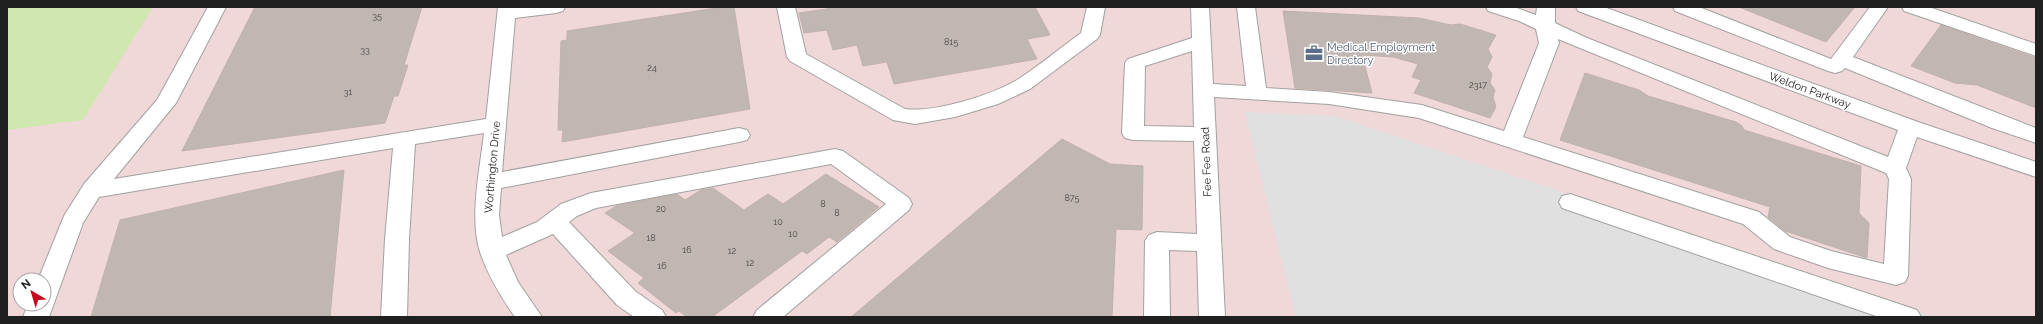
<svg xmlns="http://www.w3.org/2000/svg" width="2043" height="324" font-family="Raleway,sans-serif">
	<rect width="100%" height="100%" fill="#f0ece7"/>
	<path fill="#f0d7d8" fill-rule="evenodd" d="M 7,7 L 2036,7 L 2036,317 L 7,317 ZM 20,280 L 44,280 L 44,304 L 20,304 Z"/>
	<polygon fill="#d0e7af" points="7,7 153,7 83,120 7,130"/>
	<polygon fill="#e0e0e0" points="1245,112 1336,116 1935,317 1296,317"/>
	<g fill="#c0b7b3" stroke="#c1b1a9">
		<polygon points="255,7 422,7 404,65 408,65 398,96 394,96 385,123 182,151"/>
		<polygon points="723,7 734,7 750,109 562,142 563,130 558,130 561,41 567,40 567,31"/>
		<polygon points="840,7 1035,7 1050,35 1027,39 1037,59 894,84 887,62 863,66 857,45 833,50 827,30 804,33 799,13"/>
		<polygon points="1739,7 1855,7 1826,42"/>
		<polygon points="1283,11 1419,18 1451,25 1460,24 1496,35 1488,49 1492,57 1487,67 1492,74 1490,83 1495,90 1493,97 1496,107 1490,118 1414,93 1421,80 1412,77 1418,64 1393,57 1362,55 1372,93 1295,88"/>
		<polygon points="1941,25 2036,58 2036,108 1977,85 1955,83 1911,66"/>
		<polygon points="1585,73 1639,90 1648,96 1736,122 1742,126 1744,130 1861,166 1859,213 1869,223 1867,258 1785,231 1768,217 1770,207 1560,140"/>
		<polygon points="1062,139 1110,164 1143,166 1142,230 1116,229 1112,317 851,317"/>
		<polygon points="344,170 330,317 91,317 120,220"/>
		<polygon points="826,174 879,207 837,242 829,237 807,254 802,251 712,317 687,317 679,311 676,313 638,283 644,278 608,251 635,233 605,213 616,206 677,194 685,200 701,190 713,188 744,210 768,194 783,204"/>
	</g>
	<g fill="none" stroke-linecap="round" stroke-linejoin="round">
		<g stroke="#a1a1a1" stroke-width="2">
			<g id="minor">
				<path d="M 208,7 L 226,7 L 176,103 L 114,179 L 486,119 L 498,7 L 565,7 L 563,11 L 556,13 L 515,18 L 502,172 L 739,128 L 747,130 L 750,135 L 747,140 L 739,142 L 501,188 L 499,215 L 502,237 L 537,222 L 561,204 L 591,193 L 835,149 L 843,151 L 909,198 L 912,204 L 909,210 L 783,317 L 753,317 L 757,310 L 886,204 L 831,164 L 596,208 L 577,216 L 569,222 L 635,291 L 662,310 L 666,317 L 634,317 L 617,305 L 553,234 L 506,255 L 518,282 L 542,317 L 515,317 C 501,297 488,276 480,252 C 469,217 480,169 484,133 L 415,144 L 409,239 L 407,317 L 381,317 L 385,239 L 393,148 L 99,197 L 83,223 L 49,317 L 23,317 L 28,304 L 44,304 L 44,280 L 38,280 L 64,216 L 84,184 L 157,100 Z"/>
				<path d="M 777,7 L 795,7 L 806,54 L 905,109 C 934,113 992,95 1017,80 C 1039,66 1060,48 1081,33 L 1087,7 L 1105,7 L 1100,35 L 1097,39 L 1030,89 L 998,104 L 955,117 L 915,124 L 893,120 L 790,61 L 787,57 Z"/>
				<path d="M 1191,7 L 1209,7 L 1213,84 L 1246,86 L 1237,7 L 1255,7 L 1266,88 L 1329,92 L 1422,105 L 1504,131 L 1539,43 L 1536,29 L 1519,21 L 1488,11 L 1486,7 L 1514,7 L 1536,15 L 1537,7 L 1555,7 L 1555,23 L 1587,38 L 1888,157 L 1898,130 L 1578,11 L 1576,7 L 1604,7 L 1918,122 L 2036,162 L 2036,177 L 1917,137 L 1906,168 L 1911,179 L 1908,276 L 1905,282 L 1896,285 L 1828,268 L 1774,249 L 1743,224 L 1419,118 L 1329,104 L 1214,97 L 1225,317 L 1199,317 L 1197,251 L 1169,250 L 1170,317 L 1144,317 L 1145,241 L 1149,235 L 1157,232 L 1197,234 L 1194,141 L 1133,140 L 1125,138 L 1122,133 L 1125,63 L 1128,59 L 1192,38 ZM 1558,39 L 1886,173 L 1889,179 L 1884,264 L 1831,251 L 1790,237 L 1759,212 L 1523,137 L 1559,43 ZM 1192,51 L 1194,127 L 1144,126 L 1145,66 Z"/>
				<polygon points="1673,7 1699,7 1831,59 1870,7 1888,7 1853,57 2036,128 2036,143 1992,128 1845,68 1842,71 1835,73 1828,71 1675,11"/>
				<polygon points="1902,7 1929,7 2036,44 2036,56 1904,11"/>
				<polygon points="1570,194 1917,310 1921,317 1879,317 1562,208 1559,202 1562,196"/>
			</g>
		</g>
		<use href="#minor" fill="#fff" fill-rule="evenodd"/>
	</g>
	<defs>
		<g id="office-bare" transform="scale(1.38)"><path d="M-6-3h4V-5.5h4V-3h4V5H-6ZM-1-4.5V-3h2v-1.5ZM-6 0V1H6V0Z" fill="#5c6f8a" stroke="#fff" stroke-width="2.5" paint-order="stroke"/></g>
	</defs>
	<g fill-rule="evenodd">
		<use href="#office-bare" x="1314" y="53"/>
	</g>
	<g text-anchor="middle" stroke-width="3" stroke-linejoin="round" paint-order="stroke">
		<g font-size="9" fill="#484645">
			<text x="377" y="19">35</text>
			<text x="951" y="45">815</text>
			<text x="365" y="53">33</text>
			<text x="652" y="71">24</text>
			<text x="1478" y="88">2317</text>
			<text x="348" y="95">31</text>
			<text x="1072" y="201">875</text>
			<text x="823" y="207">8</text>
			<text x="661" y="212">20</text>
			<text x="837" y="216">8</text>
			<text x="778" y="225">10</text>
			<text x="793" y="237">10</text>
			<text x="651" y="241">18</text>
			<text x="687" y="253">16</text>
			<text x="732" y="254">12</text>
			<text x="750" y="266">12</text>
			<text x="662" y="269">16</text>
		</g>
		<g font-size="11" fill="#4e5e75" stroke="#fff" text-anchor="start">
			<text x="1327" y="51">Medical Employment<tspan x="1327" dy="13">Directory</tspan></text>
		</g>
		<g font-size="11" fill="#202020" stroke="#fff">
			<text transform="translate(1810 90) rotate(20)" y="4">Weldon Parkway</text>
			<text transform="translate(1206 162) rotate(-92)" y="4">Fee Fee Road</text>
			<text transform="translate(492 167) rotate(-85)" y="4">Worthington Drive</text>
		</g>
	</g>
	<rect width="2043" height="324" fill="none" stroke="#202020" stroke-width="16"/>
	<g transform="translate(32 292) rotate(322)"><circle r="19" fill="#ffffff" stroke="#a6a6a6"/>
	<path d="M0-3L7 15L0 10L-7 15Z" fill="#c6091d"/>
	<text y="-6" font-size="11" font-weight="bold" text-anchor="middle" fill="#202020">N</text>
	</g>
</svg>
